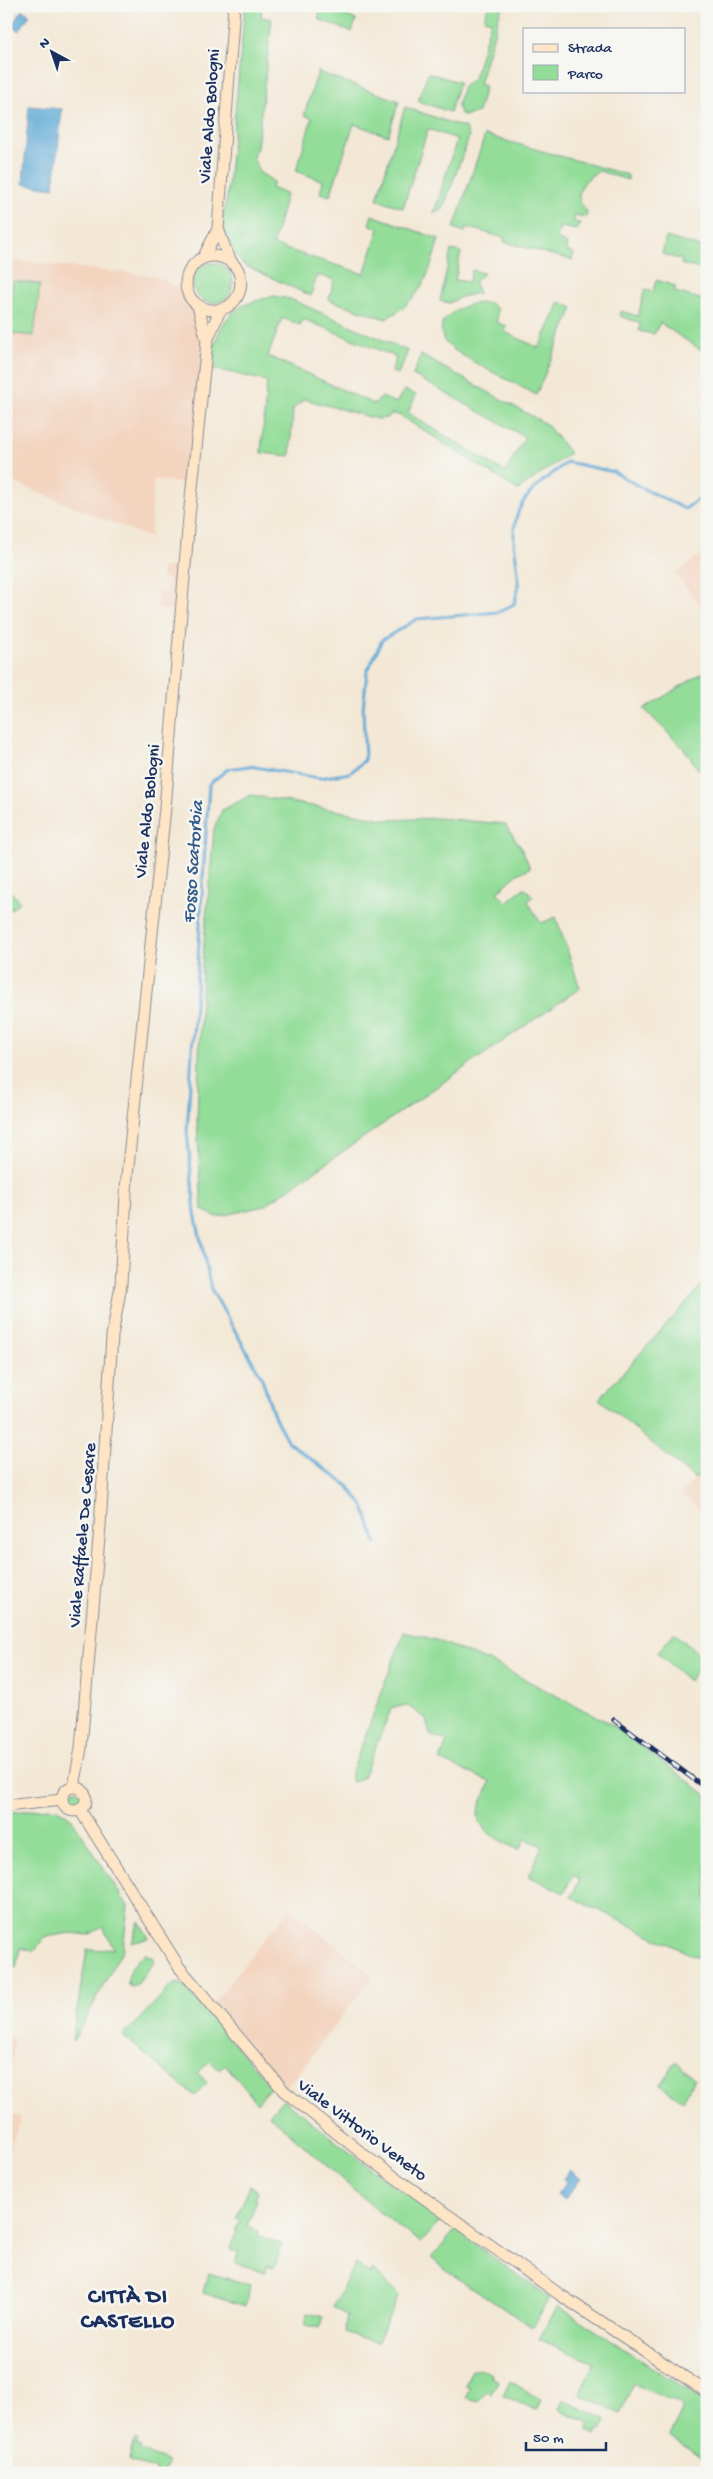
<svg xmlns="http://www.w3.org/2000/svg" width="713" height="2479" font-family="'Gochi Hand',sans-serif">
	<rect width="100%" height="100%" fill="#f6f6f2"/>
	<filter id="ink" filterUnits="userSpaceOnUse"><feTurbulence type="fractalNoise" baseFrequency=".02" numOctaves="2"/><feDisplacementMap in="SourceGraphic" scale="10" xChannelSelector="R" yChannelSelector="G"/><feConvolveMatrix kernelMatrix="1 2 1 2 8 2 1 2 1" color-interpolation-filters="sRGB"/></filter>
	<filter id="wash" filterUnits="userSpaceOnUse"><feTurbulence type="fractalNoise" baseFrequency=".0096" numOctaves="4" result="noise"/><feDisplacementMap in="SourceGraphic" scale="20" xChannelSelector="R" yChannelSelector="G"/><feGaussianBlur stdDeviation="1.12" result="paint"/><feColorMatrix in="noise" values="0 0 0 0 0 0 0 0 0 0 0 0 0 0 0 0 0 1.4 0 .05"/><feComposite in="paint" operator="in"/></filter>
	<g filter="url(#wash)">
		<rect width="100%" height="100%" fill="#f3e8d5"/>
		<g fill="#f3d4bf">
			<polygon points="6,260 156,276 188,294 207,341 192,485 154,479 150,538 6,479"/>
			<polygon points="707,550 707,613 675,573"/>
			<polygon points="162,567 184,567 181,611 157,609 157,592 167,592 168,579 162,578"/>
			<polygon points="707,1464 707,1515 681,1494"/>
			<polygon points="290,1908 373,1976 284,2091 214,2002"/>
			<polygon points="7,2038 15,2039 6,2090 6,2042"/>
			<polygon points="6,2090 13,2092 9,2115 21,2117 6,2161"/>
		</g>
		<g fill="#93dd99" stroke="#57867c">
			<path d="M 245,6 L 262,6 L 261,17 L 272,19 L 257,147 L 253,157 L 259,172 L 274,182 L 271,188 L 286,194 L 273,245 L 364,274 L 379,229 L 369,224 L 372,215 L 439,239 C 427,279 424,296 386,319 L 329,300 L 334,280 L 317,275 L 311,296 L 244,265 L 236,256 L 221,224 L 227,198 Z"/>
			<polygon points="321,6 343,6 341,13 356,20 352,32 318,19"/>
			<polygon points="488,6 502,6 479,84 485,86 478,112 466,116 461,114 457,107 463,87 474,78 491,21 484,19"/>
			<polygon points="318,72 399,101 388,136 354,124 330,196 320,193 323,181 296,171 312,118 304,115"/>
			<polygon points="428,73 459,82 450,112 418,101"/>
			<polygon points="405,107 466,128 469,137 443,209 434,213 457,139 428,129 403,208 377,199"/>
			<path d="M 485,135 L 628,175 L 628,180 L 599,171 C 582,180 571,196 587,211 L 586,217 L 574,215 L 574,222 L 580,223 L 577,230 L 560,227 L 557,239 L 567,244 L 566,251 L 574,253 L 572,260 L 504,242 L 505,238 L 466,227 L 465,232 L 454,228 Z"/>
			<polygon points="666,237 707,249 707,271 681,264 682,260 662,254"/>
			<polygon points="451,250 461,252 455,280 469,282 472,270 484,273 474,282 479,293 461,297 449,303 440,301"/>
			<circle cx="213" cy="283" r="20"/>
			<polygon points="656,280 675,286 675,292 707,301 707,354 660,323 654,334 639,331 640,323 620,316 620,311 638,316 645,289 653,292"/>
			<polygon points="13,281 40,284 34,336 7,333"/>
			<path d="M 274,296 L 290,299 L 408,351 L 398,374 L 392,372 L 396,357 L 303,319 L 300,325 L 282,318 L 268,356 L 374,404 L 382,397 L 396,403 L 404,390 L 416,395 L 408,413 L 505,472 L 525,437 L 413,375 L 421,355 L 546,424 L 570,453 L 518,490 L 399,415 L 392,414 L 387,418 L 377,419 L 304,399 L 293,409 L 290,456 L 261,453 L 267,381 L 210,368 C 213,344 220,317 244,305 C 253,301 264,299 274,296 Z"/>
			<path d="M 560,302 L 573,308 L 536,395 C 516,383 458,357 445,342 C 440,334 440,323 447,317 C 461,306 472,302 490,303 L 497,309 L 497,323 L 507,326 L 505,332 L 539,348 Z"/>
			<polygon points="707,670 707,763 698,769 685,750 644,709"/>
			<polygon points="251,795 389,820 438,818 505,824 522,849 530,868 518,874 497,892 506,902 524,888 533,896 528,902 541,923 556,917 580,988 264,1206 217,1217 202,1210 197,1121 202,966 214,829 222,810"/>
			<polygon points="6,887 20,902 6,913"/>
			<polygon points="707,1280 707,1464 695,1479 599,1399"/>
			<path d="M 404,1632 L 436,1640 L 493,1663 L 611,1724 L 707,1795 L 707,1940 L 698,1958 L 571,1897 L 580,1879 L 573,1875 L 564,1893 L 528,1876 L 542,1846 L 525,1839 L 519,1850 C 505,1843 472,1830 479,1808 C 482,1799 487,1791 490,1782 L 440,1760 L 447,1741 L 430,1735 L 426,1719 L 408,1706 L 392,1707 L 363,1777 L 355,1782 L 351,1781 L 351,1774 Z"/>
			<polygon points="674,1633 706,1660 689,1681 657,1653"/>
			<circle cx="74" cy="1799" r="9"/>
			<polygon points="49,1808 58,1809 71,1818 128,1906 123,1949 74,2040 72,2040 87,1950 114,1949 103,1927 88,1935 71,1933 45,1937 34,1951 20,1948 16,1968 6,1967 6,1850 9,1823 6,1823 6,1813"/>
			<polygon points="139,1921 149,1938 132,1943"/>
			<path d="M 146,1954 L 153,1958 L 154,1962 L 137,1985 L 131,1987 L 128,1985 C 126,1975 136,1957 146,1954 Z"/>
			<polygon points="178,1983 183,1985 271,2086 257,2103 225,2064 219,2070 210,2061 198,2073 207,2083 195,2096 123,2036 171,1986"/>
			<polygon points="676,2061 694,2078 683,2101 660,2085"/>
			<polygon points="283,2099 363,2163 442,2219 421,2243 379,2212 269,2115"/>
			<polygon points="250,2186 258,2190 255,2199 257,2200 247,2226 259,2231 258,2235 283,2245 273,2268 267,2266 266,2272 235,2263 238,2252 231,2250 236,2228 241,2221 236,2219"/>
			<polygon points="456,2230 549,2298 532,2327 463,2282 431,2258"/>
			<polygon points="355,2263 370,2275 373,2269 399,2295 377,2343 344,2332 347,2316 333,2307"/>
			<polygon points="208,2273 251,2285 245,2306 203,2293"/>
			<polygon points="558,2306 707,2403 707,2461 670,2436 684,2406 634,2384 620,2413 579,2394 594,2363 539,2339"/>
			<polygon points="308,2313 323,2317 319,2328 305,2325"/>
			<polygon points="479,2368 492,2374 491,2377 498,2381 491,2394 487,2392 478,2401 465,2397 470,2388 465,2386 472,2370 478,2370"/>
			<polygon points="510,2381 541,2400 536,2410 503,2395"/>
			<polygon points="563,2400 607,2420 601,2430 598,2430 596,2435 587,2431 589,2423 559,2409"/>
			<polygon points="134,2439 137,2441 136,2445 140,2447 140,2450 168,2463 164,2473 155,2473 156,2470 129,2460"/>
		</g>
		<g fill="#5da9d6" stroke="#3c6c9a">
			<polygon points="22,10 30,15 19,31 11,26"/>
			<polygon points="29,106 62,109 54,188 23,184"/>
			<polygon points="570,2170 581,2179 565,2200 557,2194 567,2181 564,2179"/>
		</g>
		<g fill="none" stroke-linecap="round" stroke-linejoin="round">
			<path stroke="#5da9d6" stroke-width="3" d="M 376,1543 L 364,1507 L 348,1486 L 288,1442 L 274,1416 L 261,1376 L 211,1289 L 195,1213 L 187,1131 L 209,784 L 228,769 L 249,766 L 319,778 L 350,773 L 365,760 L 363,709 L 367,672 L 382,640 L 417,619 L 499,612 L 514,604 C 521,583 518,573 515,551 C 508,503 533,489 567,462 L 614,472 L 642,488 L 685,509 L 707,493"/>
		</g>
	</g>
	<g filter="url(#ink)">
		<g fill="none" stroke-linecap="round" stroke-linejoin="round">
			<g stroke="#878c9a" stroke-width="13">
				<g id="secondary">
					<path d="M 218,229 C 222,239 225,251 231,261 C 233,264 236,267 238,270 C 244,283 240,300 227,307 C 219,311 209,311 201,307 C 168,290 195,239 231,262"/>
					<polyline points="203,258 218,229 234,6"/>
					<polyline points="198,306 207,341"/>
					<circle cx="74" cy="1799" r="12"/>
					<polyline points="74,1787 81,1748 100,1526 112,1336 121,1285 127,1176 165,808 189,517 207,341 220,310"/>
					<polyline points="6,1806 62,1800"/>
					<polyline points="80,1810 179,1967 284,2091 368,2158 559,2294 707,2392"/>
				</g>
			</g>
			<use href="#secondary" stroke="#fde5c5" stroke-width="11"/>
			<g stroke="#1b2f5e" stroke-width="5">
				<polyline id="rail" points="614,1720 707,1789"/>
			</g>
			<use href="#rail" stroke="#f6f6f2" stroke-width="3" stroke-dasharray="9" stroke-linecap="butt"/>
		</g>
	</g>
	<g text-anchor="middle" stroke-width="5" stroke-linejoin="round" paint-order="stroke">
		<g font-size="18" fill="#1b2f5e" stroke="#f6f6f2">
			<text transform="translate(208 116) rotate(-86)" y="6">Viale Aldo Bologni</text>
			<text transform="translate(146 811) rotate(-84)" y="6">Viale Aldo Bologni</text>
			<text transform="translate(81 1535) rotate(-85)" y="6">Viale Raffaele De Cesare</text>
			<text transform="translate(363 2129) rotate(37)" y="6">Viale Vittorio Veneto</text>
		</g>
		<g font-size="19" font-style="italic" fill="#325a88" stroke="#f6f6f2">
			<text transform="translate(191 862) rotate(-86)" y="7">Fosso Scatorbia</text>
		</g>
		<g font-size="22" font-weight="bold" letter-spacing="1" fill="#1b2f5e" stroke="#f6f6f2">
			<text x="128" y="2302">CITTÀ DI<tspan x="128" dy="25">CASTELLO</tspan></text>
		</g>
	</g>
	<rect width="713" height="2479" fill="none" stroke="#f6f6f2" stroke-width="25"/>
	<rect x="523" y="28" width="162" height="65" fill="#f6f6f2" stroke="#9ea6b7"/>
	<rect x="533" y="44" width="25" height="8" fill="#fde5c5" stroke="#9ea6b7"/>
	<text x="568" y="52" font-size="15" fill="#1b2f5e">Strada</text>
	<rect x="533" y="65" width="25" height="15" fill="#93dd99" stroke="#9ea6b7"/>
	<text x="568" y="78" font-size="15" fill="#1b2f5e">Parco</text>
	<g transform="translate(52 52) rotate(320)" stroke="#f6f6f2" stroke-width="4" paint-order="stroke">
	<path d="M0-4L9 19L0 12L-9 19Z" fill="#1b2f5e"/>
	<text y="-8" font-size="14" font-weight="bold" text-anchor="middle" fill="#1b2f5e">N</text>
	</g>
	<path d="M526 2442v8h80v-8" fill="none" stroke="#1b2f5e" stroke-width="2.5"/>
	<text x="533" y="2442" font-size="15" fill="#1b2f5e" stroke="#f6f6f2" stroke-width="4" paint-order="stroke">50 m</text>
</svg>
